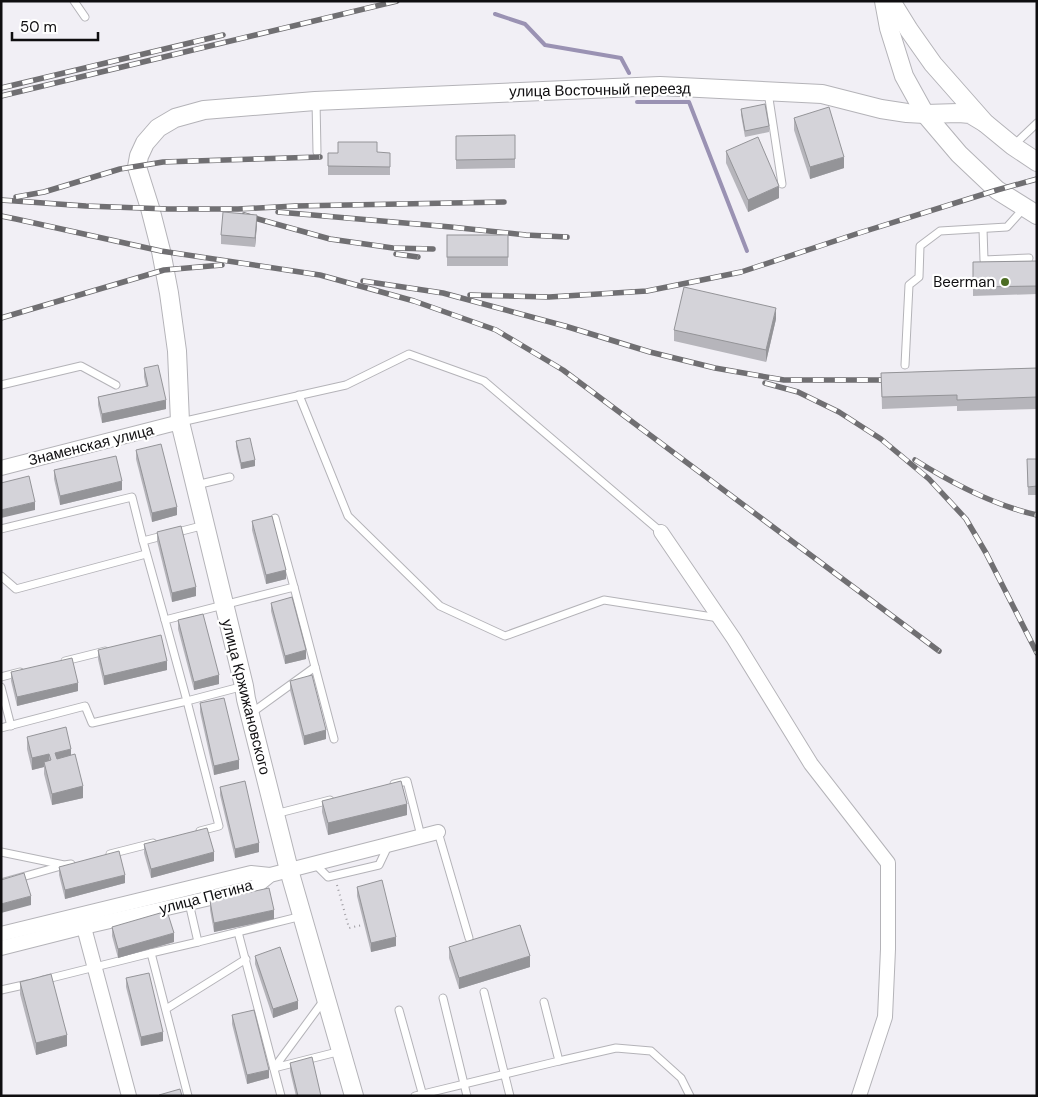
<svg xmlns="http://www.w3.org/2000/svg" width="1038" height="1097" font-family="'DM Sans',sans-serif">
	<rect width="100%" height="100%" fill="#f1eff5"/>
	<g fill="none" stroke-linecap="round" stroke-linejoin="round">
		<g stroke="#9a92b3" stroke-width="4">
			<polyline points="495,14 525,24 545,45 621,58 629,73"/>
			<polyline points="637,102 689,102 747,251"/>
		</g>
		<g stroke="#b4b3b8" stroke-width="9">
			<g id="service">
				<polyline points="74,1 85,17"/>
				<polyline points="768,92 782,184"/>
				<polyline points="316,101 317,152"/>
				<polyline points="1014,145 1037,123"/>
				<polyline points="983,229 984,260 1029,258"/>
				<polyline points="905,365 909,285 919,277 920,246 940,231 1007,227 1024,208"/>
				<polyline points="1,385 81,366 116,385"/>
				<polyline points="299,395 348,516 440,606 505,636 604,600 719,618"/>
				<polyline points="181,422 346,385 409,354 484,381 661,532"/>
				<polyline points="196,485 230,477"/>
				<polyline points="275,518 294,587"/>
				<polyline points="1,529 132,497 143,541 205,525"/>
				<polyline points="143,541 165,620"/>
				<polyline points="1,576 16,589 146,554"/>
				<polyline points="65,661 105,651"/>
				<polyline points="1,677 20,672"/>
				<polyline points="1,687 11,726"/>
				<polyline points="250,714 315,667"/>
				<polyline points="1,728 85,706 92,723 187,701 165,620 294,587 334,739"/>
				<polyline points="394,784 407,781 421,836"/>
				<polyline points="275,814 330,800"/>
				<polyline points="200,831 219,826 187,701 244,686"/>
				<polyline points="438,832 469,938"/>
				<polyline points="1,852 64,865 71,864"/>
				<polyline points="110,854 153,843"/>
				<polyline points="315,864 328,877 379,865 388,846"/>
				<polyline points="1,883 61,866"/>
				<polyline points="189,903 198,942 302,916"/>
				<polyline points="238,932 281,1096"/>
				<polyline points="151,953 198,942"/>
				<polyline points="43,980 151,953 188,1096"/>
				<polyline points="1,990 28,984"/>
				<polyline points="484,992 510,1096"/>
				<polyline points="443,998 467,1096"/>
				<polyline points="324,1000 274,1068 341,1051"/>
				<polyline points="166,1009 246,959"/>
				<polyline points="399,1010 423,1096"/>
				<polyline points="559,1061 616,1048 651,1051 681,1078 690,1096"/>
				<polyline points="415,1096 559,1061 544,1002"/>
			</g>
		</g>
		<g stroke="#b4b3b8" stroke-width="16">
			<g id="minor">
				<polyline points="1,468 180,422"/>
				<polyline points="661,532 734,639 811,764 888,863 888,949 885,1017 859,1096"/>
				<polyline points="82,920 129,1096"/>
				<polyline points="1,934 251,873 270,875"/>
				<polyline points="1,948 84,927 254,888 270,875 438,832"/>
			</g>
		</g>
		<g stroke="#b4b3b8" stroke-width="20">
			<g id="tertiary">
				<polyline points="884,1 889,28 904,76 925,114 959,154 997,190 1037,215"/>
				<polyline points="891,1 909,30 933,64 985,123 1013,146 1037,162"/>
				<polyline points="354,1096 289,870 246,699 244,686 180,422 177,351 169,293 161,251 150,208 137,167 139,156 145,143 158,128 175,118 204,110 315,101 660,86 822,94 881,109 907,113 925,114 959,113 970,114 985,123"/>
			</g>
		</g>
		<polyline stroke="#9d9ba0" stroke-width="2" stroke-dasharray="1 4" stroke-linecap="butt" points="337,885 349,928 362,925"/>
		<use href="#service" stroke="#fff" stroke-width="7"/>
		<use href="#minor" stroke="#fff" stroke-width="14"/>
		<use href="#tertiary" stroke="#fff" stroke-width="18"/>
		<g stroke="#706f72" stroke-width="5.5">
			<g id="rail">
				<polyline points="1,88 223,35"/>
				<polyline points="1,96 397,1"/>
				<polyline points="16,197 44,192 120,169 163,162 320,157"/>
				<polyline points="1,200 86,206 168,209 238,209 295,206 504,202"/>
				<polyline points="278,212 451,227 526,235 567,237"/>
				<polyline points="244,215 330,239 393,248 433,249"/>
				<polyline points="1,216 16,219 161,251 320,275 414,301 496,330 563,370 939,651"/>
				<polyline points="396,254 418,257"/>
				<polyline points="363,281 443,293 565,326 650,352 715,368 784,380 895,380"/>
				<polyline points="470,295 549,297 647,291 692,282 741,272 856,234 997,190 1037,179"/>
				<polyline points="1,318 164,270 222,265"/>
				<polyline points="765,383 798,392 839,412 881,439 929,479 966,519 986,553 1037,653"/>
				<path d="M 915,460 C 950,482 996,506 1037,515"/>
			</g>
		</g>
		<use href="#rail" stroke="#fff" stroke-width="4" stroke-dasharray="11" stroke-linecap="butt"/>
	</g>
	<g fill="#b6b5bb">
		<polygon points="741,109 769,126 769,132 745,137 741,115"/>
		<polygon points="794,118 844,168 810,179 794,130"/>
		<polygon points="515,135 515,168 456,169 456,136"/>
		<polygon points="726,151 779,198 748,212 726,163"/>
		<rect x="328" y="153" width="62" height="22"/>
		<polygon points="257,224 255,247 221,244 221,235"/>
		<rect x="447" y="235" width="61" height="31"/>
		<polygon points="1037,261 1037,294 973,296 973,262"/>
		<polygon points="776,319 766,362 674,341 674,330"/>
		<polygon points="144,368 166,409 102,423 98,405 98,397 146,386 144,377"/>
		<polygon points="1037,368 1037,409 957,411 957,406 882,409 881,373"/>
		<polygon points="236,441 255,466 241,469 236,447"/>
		<polygon points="136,450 177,515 152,522 136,459"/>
		<polygon points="1027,459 1037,459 1037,495 1028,495"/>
		<polygon points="54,470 122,490 60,505 54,479"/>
		<polygon points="252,521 286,579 266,584 252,530"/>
		<polygon points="157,532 196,596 172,602 157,541"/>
		<polygon points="271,603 306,659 285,664 271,611"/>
		<polygon points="178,620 219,684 194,690 178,629"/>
		<polygon points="98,650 167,670 104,685 98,659"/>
		<polygon points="11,672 78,691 17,706 11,681"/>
		<polygon points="290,681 326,739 304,745 290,690"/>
		<polygon points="200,703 239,769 214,775 200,712"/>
		<polygon points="27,737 71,755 83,798 52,805 44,774 44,767 32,770 27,749"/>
		<polygon points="220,787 259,852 235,858 220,795"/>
		<polygon points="322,801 407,815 328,835 322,812"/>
		<polygon points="144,844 214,861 151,878 144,853"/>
		<polygon points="59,867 125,883 65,899 59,875"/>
		<polygon points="357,887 396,946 371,952 357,896"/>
		<polygon points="210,901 274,919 214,932 210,910"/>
		<polygon points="112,927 174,942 118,958 112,936"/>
		<polygon points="449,947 530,967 459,989 449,958"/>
		<polygon points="255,956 298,1009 273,1018 255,964"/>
		<polygon points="126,978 163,1041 141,1046 126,987"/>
		<polygon points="20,982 67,1046 36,1055 20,994"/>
		<polygon points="232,1015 269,1078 247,1084 232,1024"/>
		<polygon points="290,1063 321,1096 296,1096 290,1071"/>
	</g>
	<g fill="#949498">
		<polygon points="844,157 844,168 810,179 810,167"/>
		<polygon points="779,186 779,198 748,212 748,200"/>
		<polygon points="257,215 257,224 255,247 255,238"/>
		<polygon points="776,308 776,319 766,362 766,350"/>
		<polygon points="166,400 166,409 102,423 102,414"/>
		<polygon points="255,460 255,466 241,469 241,463"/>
		<polygon points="122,481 122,490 60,505 60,496"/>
		<polygon points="35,502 35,510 1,518 1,510"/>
		<polygon points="177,507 177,515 152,522 152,513"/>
		<polygon points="286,570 286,579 266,584 266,575"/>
		<polygon points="196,587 196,596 172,602 172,593"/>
		<polygon points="306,650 306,659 285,664 285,656"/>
		<polygon points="167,661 167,670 104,685 104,676"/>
		<polygon points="219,675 219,684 194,690 194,682"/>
		<polygon points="78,683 78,691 17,706 17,697"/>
		<polygon points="326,730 326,739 304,745 304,736"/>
		<polygon points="71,749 71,761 55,765 55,753"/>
		<polygon points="49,754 49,766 44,762 44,767 32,770 32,758"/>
		<polygon points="239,760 239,769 214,775 214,766"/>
		<polygon points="83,786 83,798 52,805 52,794"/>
		<polygon points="407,804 407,815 328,835 328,823"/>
		<polygon points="259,843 259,852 235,858 235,849"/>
		<polygon points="214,852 214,861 151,878 151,869"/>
		<polygon points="125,875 125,883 65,899 65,890"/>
		<polygon points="31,896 31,905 1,913 1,904"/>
		<polygon points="274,910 274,919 214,932 214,923"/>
		<polygon points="174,933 174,942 118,958 118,949"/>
		<polygon points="396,937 396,946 371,952 371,943"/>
		<polygon points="530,956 530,967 459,989 459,978"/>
		<polygon points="298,1001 298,1009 273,1018 273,1009"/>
		<polygon points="163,1032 163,1041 141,1046 141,1037"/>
		<polygon points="67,1035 67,1046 36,1055 36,1043"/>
		<polygon points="269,1070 269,1078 247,1084 247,1075"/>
	</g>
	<g fill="#d4d3d9" stroke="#949498">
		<polygon points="765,104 769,126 745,131 741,109"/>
		<polygon points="829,107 844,157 810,167 794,118"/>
		<polygon points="515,135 515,159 456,160 456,136"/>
		<polygon points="758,137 779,186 748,200 726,151"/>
		<polygon points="338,142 377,142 377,152 390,153 390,167 328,166 328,153 338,153"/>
		<polygon points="223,212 257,215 255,238 221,235"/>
		<rect x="447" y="235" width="61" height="22"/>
		<polygon points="1037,261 1037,286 973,287 973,262"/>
		<polygon points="684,287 776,308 766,350 674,330"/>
		<polygon points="158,365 166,400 102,414 98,397 148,386 144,368"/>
		<polygon points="1037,368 1037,397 957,400 957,395 882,397 881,373"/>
		<polygon points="250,438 255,460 241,463 236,441"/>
		<polygon points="161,444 177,507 152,513 136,450"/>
		<polygon points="116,456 122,481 60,496 54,470"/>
		<polygon points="1027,459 1037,459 1037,486 1028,487"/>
		<polygon points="29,476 35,502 1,510 1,483"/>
		<polygon points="272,516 286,570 266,575 252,521"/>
		<polygon points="181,526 196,587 172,593 157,532"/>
		<polygon points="292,597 306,650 285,656 271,603"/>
		<polygon points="203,614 219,675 194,682 178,620"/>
		<polygon points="161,635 167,661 104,676 98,650"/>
		<polygon points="72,658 78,683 17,697 11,672"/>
		<polygon points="312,675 326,730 304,736 290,681"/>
		<polygon points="224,698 239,760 214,766 200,703"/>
		<polygon points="66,727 71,749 55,753 57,759 75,754 83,786 52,794 44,762 51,760 49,754 32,758 27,737"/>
		<polygon points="245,781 259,843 235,849 220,787"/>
		<polygon points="401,781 407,804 328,823 322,801"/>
		<polygon points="207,828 214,852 151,869 144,844"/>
		<polygon points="119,851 125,875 65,890 59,867"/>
		<polygon points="24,873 31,896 1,904 1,880"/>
		<polygon points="382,880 396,937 371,943 357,887"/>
		<polygon points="269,888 274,910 214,923 210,901"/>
		<polygon points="167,911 174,933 118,949 112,927"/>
		<polygon points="520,925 530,956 459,978 449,947"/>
		<polygon points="280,947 298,1001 273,1009 255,956"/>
		<polygon points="149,973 163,1032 141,1037 126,978"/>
		<polygon points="51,974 67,1035 36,1043 20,982"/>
		<polygon points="254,1010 269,1070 247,1075 232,1015"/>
		<polygon points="312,1057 321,1096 298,1096 290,1063"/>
		<polygon points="180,1089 182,1096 159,1096 159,1095"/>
	</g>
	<circle fill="#4d6d24" stroke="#fff" stroke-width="2" cx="1005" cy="282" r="5"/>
	<g text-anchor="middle" stroke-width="4.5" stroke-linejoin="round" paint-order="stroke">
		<g font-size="15" fill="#0f0e10" stroke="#fff">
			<text transform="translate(600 90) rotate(-1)" y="5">улица Восточный переезд</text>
			<text transform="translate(91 445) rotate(-14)" y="5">Знаменская улица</text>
			<text transform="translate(246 697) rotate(76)" y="5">улица Кржижановского</text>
			<text transform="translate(206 897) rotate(-15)" y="5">улица Петина</text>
		</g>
		<g font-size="15" fill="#0f0e10" stroke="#fff" text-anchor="end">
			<text x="995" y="287">Beerman</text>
		</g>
	</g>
	<rect width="1038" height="1097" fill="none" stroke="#0f0e10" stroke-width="5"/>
	<path d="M12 32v8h86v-8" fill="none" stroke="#0f0e10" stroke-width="2.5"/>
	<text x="20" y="32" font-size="15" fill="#0f0e10" stroke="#ffffff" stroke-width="4" paint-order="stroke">50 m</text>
</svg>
